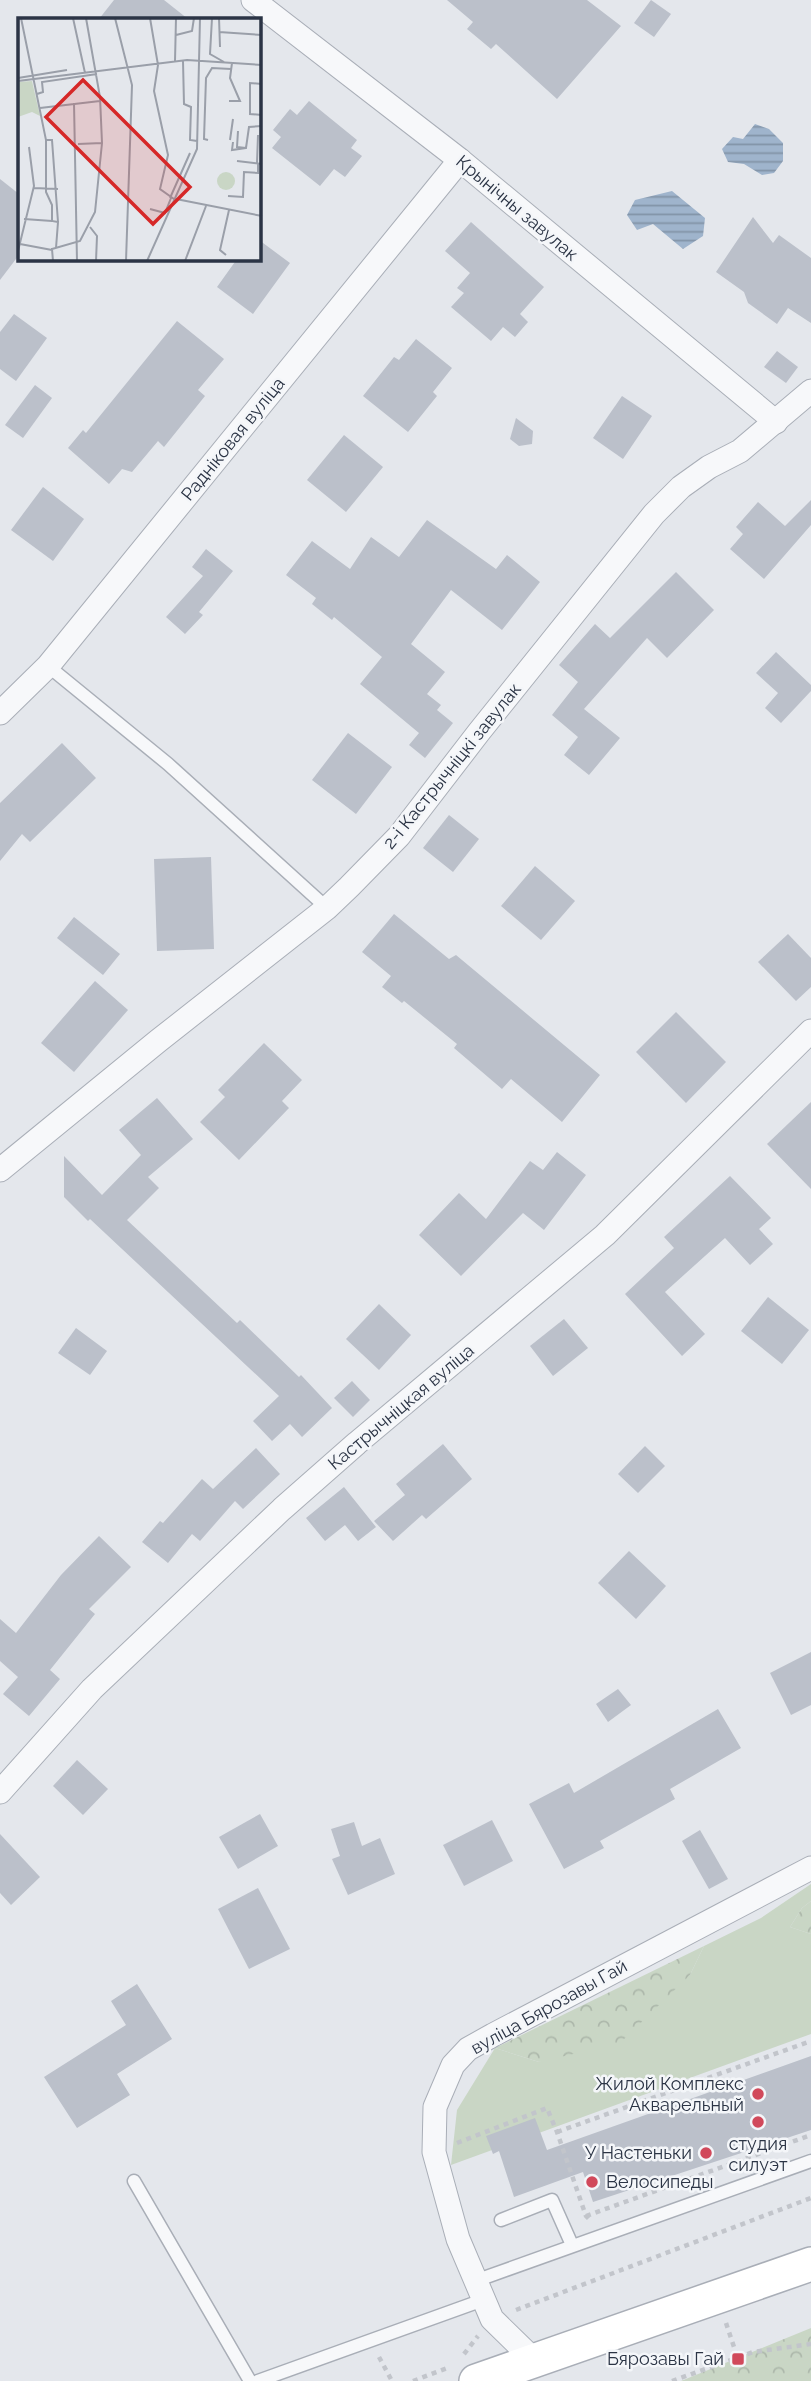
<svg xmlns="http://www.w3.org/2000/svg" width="811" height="2381" font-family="Raleway,sans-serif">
	<defs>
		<pattern id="forest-crowns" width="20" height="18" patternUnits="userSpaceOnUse" patternTransform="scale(1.75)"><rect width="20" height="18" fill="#c9d6c5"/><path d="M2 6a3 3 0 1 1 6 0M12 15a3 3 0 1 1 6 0" fill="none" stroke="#adb8ab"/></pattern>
		<pattern id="water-rules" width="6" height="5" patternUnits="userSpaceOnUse" patternTransform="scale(1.75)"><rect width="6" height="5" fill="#9fb4cc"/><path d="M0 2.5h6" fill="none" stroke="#8293a7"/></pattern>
	</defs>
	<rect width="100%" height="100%" fill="#e4e7ec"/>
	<polygon fill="#c9d6c5" points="811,1884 811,1901 802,1908 790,1927 811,1934 811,2034 451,2165 457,2110 495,2048 539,2062 690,1975 704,1946 761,1918"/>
	<g fill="url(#forest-crowns)">
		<polygon points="811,1901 811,1934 790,1927 802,1908"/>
		<polygon points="704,1946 690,1975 620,2043 539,2062 495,2048"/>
		<polygon points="811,2328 811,2381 681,2381"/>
	</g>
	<g fill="url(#water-rules)">
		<polygon points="755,124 769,129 783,143 783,161 774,173 762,175 744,164 728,162 722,149 733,137 743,139"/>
		<polygon points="672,191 705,218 703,236 683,249 653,224 637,230 627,215 635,200"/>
	</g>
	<g fill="#bbc0ca">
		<polygon points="114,0 164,0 188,19 99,19"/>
		<polygon points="447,0 587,0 621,26 557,99 496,44 491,49 467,29 473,22"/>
		<polygon points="651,0 671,14 654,37 634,23"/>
		<polygon points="309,101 357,140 351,148 362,156 345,177 334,169 320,186 272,148 281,137 273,130 290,109 297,115"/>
		<polygon points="0,179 19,194 19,255 0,280"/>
		<polygon points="753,217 773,243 779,235 811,258 811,323 788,308 777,324 748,303 744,292 716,272"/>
		<polygon points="471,222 544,287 520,314 528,322 515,337 503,327 491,341 451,307 464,293 457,288 470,273 445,251"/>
		<polygon points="259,240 290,263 253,314 217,287 237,259 259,259"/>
		<polygon points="14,314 47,338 16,381 0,369 0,332"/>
		<polygon points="177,321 224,359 198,390 205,396 164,447 158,441 132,472 122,469 109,484 68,448 83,430 86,433"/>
		<polygon points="416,339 452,368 433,392 437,396 408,432 363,396 394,357 399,360"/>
		<polygon points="777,351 798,367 786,383 764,367"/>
		<polygon points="35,385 52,398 23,438 5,425"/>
		<polygon points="622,396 652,416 623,459 593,438"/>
		<polygon points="516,418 533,431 532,444 519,446 510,439"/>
		<polygon points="344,435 383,467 346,512 307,480"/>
		<polygon points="43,487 84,519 53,561 11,530"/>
		<polygon points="811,500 811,525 764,579 730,549 743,534 736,527 758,502 785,526"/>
		<polygon points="427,520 496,569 507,555 540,582 502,630 451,590 411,644 445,672 427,694 441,705 437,710 453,723 425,758 409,745 419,733 360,684 382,657 334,617 332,620 312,604 316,598 286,575 312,541 350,569 371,537 399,557"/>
		<polygon points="206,549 233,571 199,612 203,615 185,634 166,617 203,576 192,567"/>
		<polygon points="676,572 714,610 667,658 647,638 584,709 620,738 589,775 564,755 578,737 552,715 578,682 559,665 595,624 610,638"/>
		<polygon points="776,652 811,685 811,691 781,723 765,708 778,693 756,673"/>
		<polygon points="348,733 392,767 356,814 312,780"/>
		<polygon points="62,743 96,778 30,842 22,834 0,861 0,803"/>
		<polygon points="449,815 479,839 453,872 423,848"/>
		<polygon points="211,857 214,949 157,951 154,859"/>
		<polygon points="535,866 575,901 541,940 501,906"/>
		<polygon points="394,914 449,959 456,955 600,1075 562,1122 511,1079 502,1089 454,1048 457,1044 404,1001 402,1003 382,987 391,976 362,952"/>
		<polygon points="74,917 120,954 103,975 57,938"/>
		<polygon points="788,934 811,958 811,987 796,1001 758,962"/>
		<polygon points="95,981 128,1010 74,1072 41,1043"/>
		<polygon points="676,1012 726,1062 686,1103 636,1052"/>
		<polygon points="264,1043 302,1080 282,1101 289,1108 239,1160 200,1122 225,1097 218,1090"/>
		<polygon points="157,1098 193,1139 148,1177 159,1188 127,1220 237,1323 240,1320 299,1377 301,1375 332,1408 302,1437 290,1424 272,1441 253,1421 279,1396 90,1219 88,1221 64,1197 64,1156 102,1195 141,1155 119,1130"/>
		<polygon points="811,1102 811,1189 767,1144"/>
		<polygon points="557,1152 586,1175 544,1230 523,1213 461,1276 419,1235 459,1193 486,1219 530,1161 543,1170"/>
		<polygon points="730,1176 771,1218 759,1229 773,1244 750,1265 725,1238 665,1292 705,1334 682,1356 625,1294 674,1248 664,1237"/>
		<polygon points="768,1297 809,1330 782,1364 741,1331"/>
		<polygon points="379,1304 411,1335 379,1370 346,1339"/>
		<polygon points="564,1319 588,1348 553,1376 530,1346"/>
		<polygon points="76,1328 107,1351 90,1375 58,1353"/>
		<polygon points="352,1381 370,1400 353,1417 334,1398"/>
		<polygon points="443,1444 472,1479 426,1519 422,1515 393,1541 374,1521 405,1495 396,1484"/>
		<polygon points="645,1446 665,1466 638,1493 618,1474"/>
		<polygon points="256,1448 280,1474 243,1509 235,1501 200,1541 192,1534 168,1563 142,1542 160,1521 163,1523 202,1479 213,1489"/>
		<polygon points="344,1487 376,1527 358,1541 345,1525 325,1541 306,1518"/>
		<polygon points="99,1536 131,1567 89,1609 95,1614 50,1670 60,1679 29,1716 3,1694 18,1677 0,1661 0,1619 16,1633 61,1575"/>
		<polygon points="629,1551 666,1586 636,1619 598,1583"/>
		<polygon points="811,1652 811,1705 791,1715 770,1673"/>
		<polygon points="618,1689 631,1705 608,1722 596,1704"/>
		<polygon points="718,1709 741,1748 670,1789 675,1799 600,1841 604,1848 564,1869 529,1804 569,1783 574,1793"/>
		<polygon points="77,1760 108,1789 83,1815 53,1786"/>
		<polygon points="260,1814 278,1846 238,1869 219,1837"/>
		<polygon points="492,1820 513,1861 464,1886 443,1845"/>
		<polygon points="354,1822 362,1846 380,1838 395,1874 348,1895 332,1859 340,1856 331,1829"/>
		<polygon points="700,1830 728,1879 709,1889 682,1841"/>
		<polygon points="0,1834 40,1877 11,1905 0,1893"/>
		<polygon points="258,1888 290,1949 249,1969 218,1909"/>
		<polygon points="137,1984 172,2039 117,2074 130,2095 77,2128 44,2077 126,2025 111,2001"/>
		<polygon points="811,2056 811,2130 593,2202 583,2172 514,2197 499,2151 493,2154 486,2136 535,2118 547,2150"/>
	</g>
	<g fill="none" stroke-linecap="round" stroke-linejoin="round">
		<g stroke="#a9aeb7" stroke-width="15">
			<g id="service">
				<polyline points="48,666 168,764 327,908"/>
				<polyline points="134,2181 250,2381"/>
				<polyline points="501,2220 552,2200 572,2245"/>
				<polyline points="475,2281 811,2161"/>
				<polyline points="258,2381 483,2300"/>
			</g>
		</g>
		<g stroke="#a9aeb7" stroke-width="25">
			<g id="minor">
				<polyline points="253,0 460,160 776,422"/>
				<polyline points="0,713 48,666 460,160"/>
				<polyline points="0,1170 158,1041 327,908 349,887 399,836 479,732 654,514 681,487 709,467 740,451 811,391"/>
				<polyline points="0,1792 92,1689 282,1509 357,1443 605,1235 811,1031"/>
				<polyline points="534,2360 492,2319 458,2239 434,2152 435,2107 453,2065 468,2049 493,2035 811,1868"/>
			</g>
		</g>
		<g stroke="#a9aeb7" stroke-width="36">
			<polyline id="secondary" points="476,2381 811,2264"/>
		</g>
		<g stroke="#c2c5cb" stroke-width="4.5" stroke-dasharray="5 5" stroke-linecap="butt">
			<polyline points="557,2132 811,2041"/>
			<polyline points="457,2143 547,2108 557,2132 586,2216 591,2221"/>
			<polyline points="586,2216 811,2135"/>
			<polyline points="516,2310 811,2198"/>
			<polyline points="726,2323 738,2359"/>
			<polyline points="464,2354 478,2336"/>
			<polyline points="379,2357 392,2381"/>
			<polyline points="413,2381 450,2367"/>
			<polyline points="672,2381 753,2352 811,2344"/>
		</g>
		<use href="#service" stroke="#f7f8fa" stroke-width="12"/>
		<use href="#minor" stroke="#f7f8fa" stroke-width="23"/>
		<use href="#secondary" stroke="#fff" stroke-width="33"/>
	</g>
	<g fill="#d1495b" stroke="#f4f6f9" stroke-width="2.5">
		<circle cx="758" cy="2094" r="7"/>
		<circle cx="758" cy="2122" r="7"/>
		<circle cx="706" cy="2153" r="7"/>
		<circle cx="592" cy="2182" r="7"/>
		<rect x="731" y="2352" width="14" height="14" rx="3.5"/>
	</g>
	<g text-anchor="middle" stroke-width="5" stroke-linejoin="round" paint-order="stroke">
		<g font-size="18" fill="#2b3445" stroke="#f4f6f9">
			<text transform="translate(517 208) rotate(40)" y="6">Крынічны завулак</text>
			<text transform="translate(233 439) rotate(-51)" y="6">Радніковая вуліца</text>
			<text transform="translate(452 766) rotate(-51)" y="6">2-і Кастрычніцкі завулак</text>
			<text transform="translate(401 1407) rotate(-40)" y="6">Кастрычніцкая вуліца</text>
			<text transform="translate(549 2007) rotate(-29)" y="6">вуліца Бярозавы Гай</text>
		</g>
		<g font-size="18" fill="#2b3445" stroke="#f4f6f9" text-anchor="end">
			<text x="744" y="2090">Жилой Комплекс<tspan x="744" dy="21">Акварельный</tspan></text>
			<text x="758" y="2150" text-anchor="middle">студия<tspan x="758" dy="21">силуэт</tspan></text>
			<text x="692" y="2159">У Настеньки</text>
			<text x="606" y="2188" text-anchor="start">Велосипеды</text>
			<text x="724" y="2365">Бярозавы Гай</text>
		</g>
	</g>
	<g transform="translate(18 18)">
		<rect width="243" height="243" fill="#e4e7ec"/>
		<path d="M199 163a9 9 0 1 1 18 0a9 9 0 1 1-18 0Z" fill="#c9d6c5"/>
		<path d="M 14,63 L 22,98 L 14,94 L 0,99 L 0,64 Z" fill="#c9d6c5"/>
		<path fill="none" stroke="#9a9fa9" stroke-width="2" d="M 3,0 L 28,122 L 28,174 L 34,187 L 34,203 L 40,204 L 38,230M 55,0 L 67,55M 97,0 L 114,67 L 108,243M 132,0 L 140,47 L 136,73 L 150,137 L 142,171 L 156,181M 194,0 L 192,36 L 206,44M 201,0 L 202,29M 201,14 L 244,17M 158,17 L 174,13 L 176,0M 157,43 L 158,0M 165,43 L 166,86 L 173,89 L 172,122 L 179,123M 0,60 L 49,52M 0,63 L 169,42 L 244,47M 244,66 L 232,65 L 232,96 L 244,97M 19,76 L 25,74 L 24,64 L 79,56M 211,83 L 222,83 L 212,60 L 214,45M 56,85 L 59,243M 22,90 L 82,83M 220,113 L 219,129 L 228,130 L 231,109 L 244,108M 28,122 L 34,122 L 40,204M 190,122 L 186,121 L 188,60 L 194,50 L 213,51M 212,122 L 215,101M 215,124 L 214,132 L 228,130M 60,126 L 84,125M 219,143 L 244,146M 239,145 L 240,117M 16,170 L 40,171M 210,178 L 225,179 L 226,154 L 240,155 L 240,146M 152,180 L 172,135M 158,181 L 244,198M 132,191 L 147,195 L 153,180M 6,201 L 34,203M 72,209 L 79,218 L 78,243M 2,226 L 34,232M 0,233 L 16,168 L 11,129M 208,237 L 202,232 L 211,192M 35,243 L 34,231 L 62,223 L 77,194 L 84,125 L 82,79 L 68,0M 129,243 L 179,131 L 182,0M 167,243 L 188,188"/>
		<path fill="#d62828" fill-opacity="0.15" stroke="#d62828" stroke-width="3.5" d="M 65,62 L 172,169 L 135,206 L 28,99 Z"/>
		<rect width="243" height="243" fill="none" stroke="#2b3445" stroke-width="3.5"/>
	</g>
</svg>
